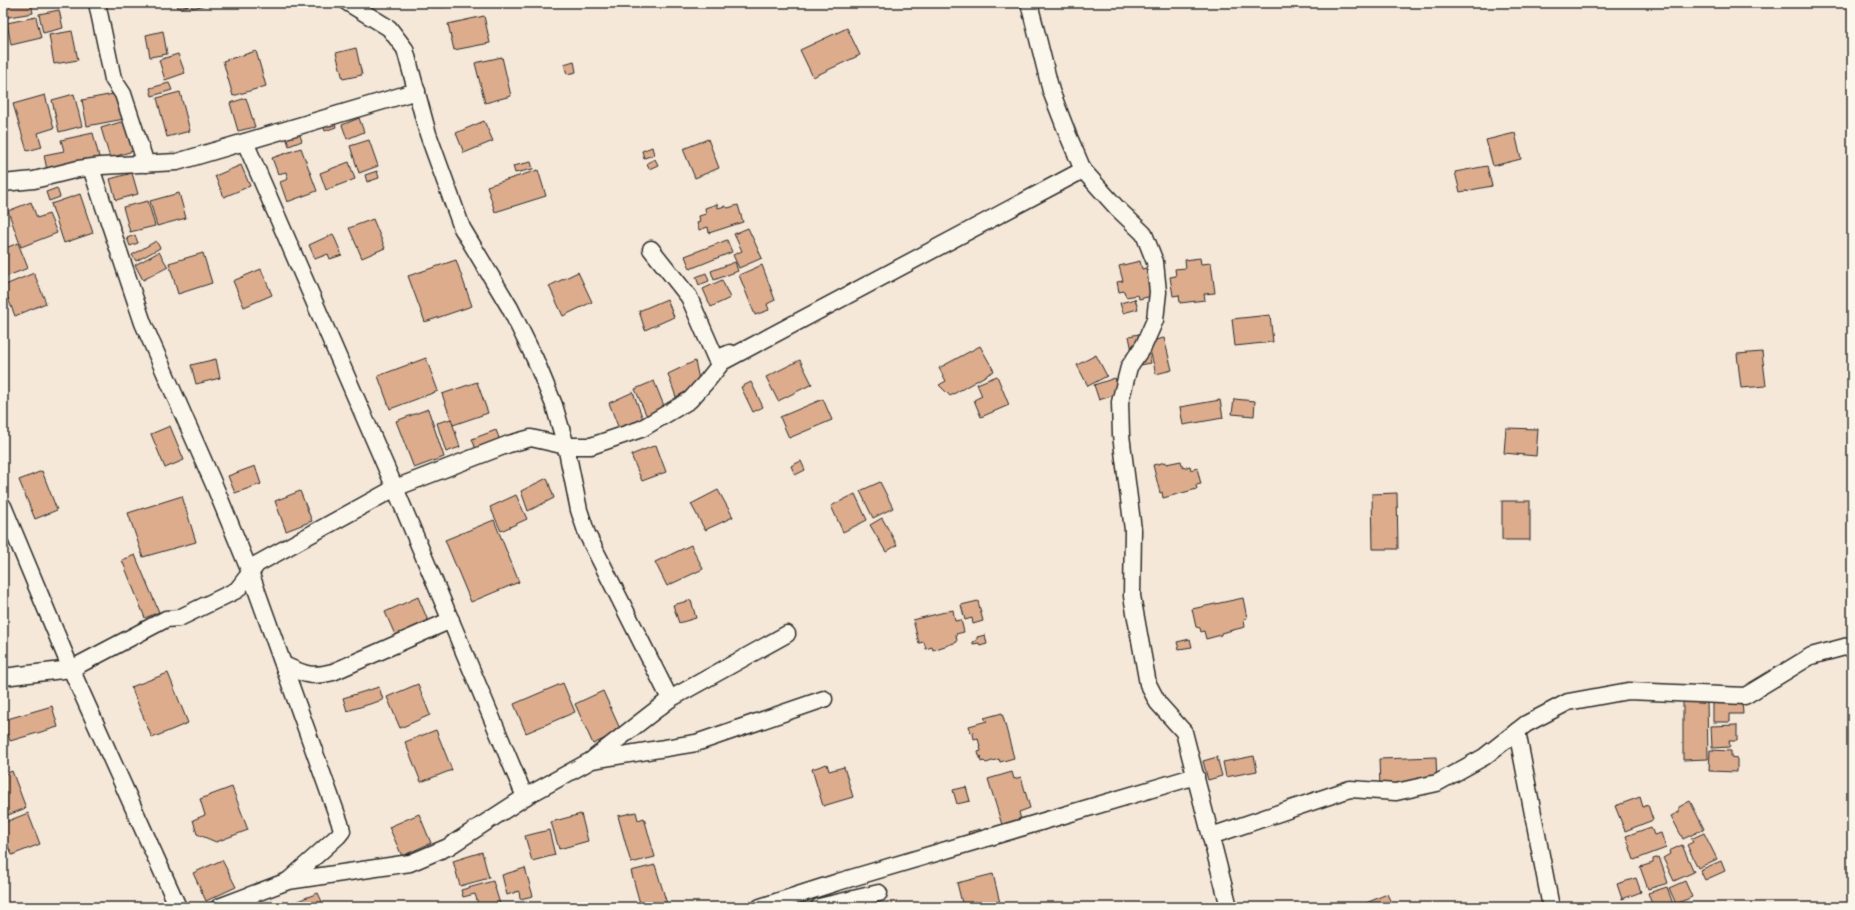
<svg xmlns="http://www.w3.org/2000/svg" width="1855" height="910" font-family="'Patrick Hand',sans-serif">
	<rect width="100%" height="100%" fill="#f5e8d9"/>
	<filter id="ink" filterUnits="userSpaceOnUse"><feTurbulence type="fractalNoise" baseFrequency=".025" numOctaves="2"/><feDisplacementMap in="SourceGraphic" scale="8" xChannelSelector="R" yChannelSelector="G"/><feConvolveMatrix kernelMatrix="1 2 1 2 8 2 1 2 1" color-interpolation-filters="sRGB"/></filter>
	<g filter="url(#ink)">
		<g fill="#dcac8d" stroke="#2b2b2b">
			<polygon points="3,3 31,3 33,13 3,18"/>
			<polygon points="177,3 188,3 189,6 178,8"/>
			<polygon points="191,3 205,3 206,5 192,8"/>
			<polygon points="432,3 444,3 445,7 432,7"/>
			<polygon points="59,10 63,28 43,33 39,14"/>
			<polygon points="484,16 490,43 454,50 448,24"/>
			<polygon points="36,17 41,38 11,45 7,23"/>
			<polygon points="847,28 860,55 813,77 800,50"/>
			<polygon points="72,31 78,60 54,64 49,35"/>
			<polygon points="163,31 167,54 150,57 146,35"/>
			<polygon points="356,48 362,75 343,79 336,53"/>
			<polygon points="256,51 266,86 233,96 223,61"/>
			<polygon points="178,54 185,73 165,80 159,60"/>
			<polygon points="502,57 511,96 485,103 475,63"/>
			<polygon points="574,61 576,72 567,74 564,64"/>
			<polygon points="169,83 172,90 152,96 150,88"/>
			<polygon points="180,92 190,131 167,137 157,98"/>
			<polygon points="119,93 124,119 87,126 82,100"/>
			<polygon points="74,94 82,126 59,132 52,100"/>
			<polygon points="45,95 54,128 38,133 42,147 27,151 13,104"/>
			<polygon points="246,98 255,127 238,131 230,103"/>
			<polygon points="359,118 364,132 347,139 342,125"/>
			<polygon points="334,120 336,127 325,131 323,124"/>
			<polygon points="124,121 133,151 110,158 101,128"/>
			<polygon points="484,121 493,141 464,153 456,133"/>
			<polygon points="93,133 99,157 47,170 44,155 64,151 61,140"/>
			<polygon points="299,133 302,141 289,146 286,137"/>
			<polygon points="1515,133 1521,159 1493,166 1486,140"/>
			<polygon points="708,139 719,168 695,178 683,149"/>
			<polygon points="369,140 378,166 359,173 350,146"/>
			<polygon points="652,147 654,155 644,158 642,151"/>
			<polygon points="301,148 317,191 287,202 280,182 288,179 286,172 278,174 272,158"/>
			<polygon points="655,159 658,165 649,169 647,163"/>
			<polygon points="349,162 355,179 326,190 320,173"/>
			<polygon points="531,162 533,169 515,173 513,166"/>
			<polygon points="241,165 250,186 224,197 215,176"/>
			<polygon points="1487,166 1492,186 1460,192 1455,172"/>
			<polygon points="538,170 546,196 495,212 487,186"/>
			<polygon points="377,171 379,178 367,182 365,175"/>
			<polygon points="132,173 138,194 116,200 110,179"/>
			<polygon points="57,188 60,197 49,201 46,192"/>
			<polygon points="179,193 186,218 157,226 150,201"/>
			<polygon points="80,194 93,233 64,243 51,204"/>
			<polygon points="148,201 155,226 130,232 123,207"/>
			<polygon points="31,202 37,218 49,214 57,233 21,247 8,211"/>
			<polygon points="717,204 718,208 725,206 728,208 738,205 743,222 709,233 708,227 699,230 697,223 700,222 699,216 706,214 705,208"/>
			<polygon points="373,219 385,248 362,258 349,228"/>
			<polygon points="748,228 762,258 739,268 733,255 742,251 734,234"/>
			<polygon points="333,234 342,255 330,259 328,254 315,259 309,245"/>
			<polygon points="135,235 138,243 130,246 127,238"/>
			<polygon points="727,240 732,252 690,269 685,256"/>
			<polygon points="156,241 160,248 136,261 132,255"/>
			<polygon points="18,243 28,268 5,277 3,271 3,249"/>
			<polygon points="159,252 168,267 143,280 135,265"/>
			<polygon points="203,253 212,283 178,294 169,263"/>
			<polygon points="1200,258 1201,264 1211,263 1215,293 1204,294 1205,300 1180,303 1179,295 1173,296 1170,277 1176,276 1175,269 1186,268 1185,260"/>
			<polygon points="456,260 472,306 425,322 408,276"/>
			<polygon points="1140,261 1142,269 1146,268 1152,296 1139,299 1138,295 1126,297 1124,291 1119,292 1117,282 1123,281 1119,266"/>
			<polygon points="735,262 738,271 714,280 711,271"/>
			<polygon points="762,265 775,300 767,304 769,310 755,315 739,275"/>
			<polygon points="261,269 272,295 244,307 233,281"/>
			<polygon points="578,272 592,302 563,316 549,286"/>
			<polygon points="34,273 46,303 15,316 3,286"/>
			<polygon points="706,273 709,281 699,285 696,277"/>
			<polygon points="722,280 730,298 711,307 703,289"/>
			<polygon points="667,299 674,317 645,330 639,311"/>
			<polygon points="1135,299 1138,309 1123,313 1120,303"/>
			<polygon points="1270,315 1273,342 1235,346 1232,319"/>
			<polygon points="1144,333 1151,363 1135,366 1129,336"/>
			<polygon points="1164,338 1172,370 1156,374 1148,342"/>
			<polygon points="980,346 994,371 950,396 939,385 946,381 939,368"/>
			<polygon points="1762,352 1766,386 1741,388 1737,354"/>
			<polygon points="1096,355 1107,376 1088,386 1077,365"/>
			<polygon points="426,358 438,391 390,409 378,376"/>
			<polygon points="216,359 220,378 196,384 191,365"/>
			<polygon points="800,360 812,384 778,401 766,377"/>
			<polygon points="695,361 700,384 676,397 668,374"/>
			<polygon points="997,376 1009,405 981,417 974,400 982,396 977,384"/>
			<polygon points="1115,378 1120,393 1099,400 1094,385"/>
			<polygon points="654,381 666,411 648,419 635,389"/>
			<polygon points="477,382 488,413 453,425 442,394"/>
			<polygon points="751,382 763,407 753,412 741,387"/>
			<polygon points="633,392 643,419 619,429 609,403"/>
			<polygon points="823,399 832,420 789,438 780,417"/>
			<polygon points="1234,399 1255,401 1254,416 1232,414"/>
			<polygon points="1220,400 1223,418 1183,425 1180,407"/>
			<polygon points="428,409 444,457 414,468 396,421"/>
			<polygon points="451,419 460,447 446,452 437,423"/>
			<polygon points="170,426 184,460 165,468 151,434"/>
			<polygon points="1506,428 1538,429 1536,456 1504,453"/>
			<polygon points="496,430 501,443 477,452 472,439"/>
			<polygon points="656,445 666,472 642,481 631,455"/>
			<polygon points="801,461 805,470 795,475 791,466"/>
			<polygon points="1181,461 1183,468 1190,466 1191,470 1197,468 1201,484 1196,485 1197,489 1163,498 1162,492 1160,493 1153,465 1166,462 1166,464"/>
			<polygon points="255,466 261,484 235,493 228,476"/>
			<polygon points="42,471 57,510 35,519 19,480"/>
			<polygon points="547,478 554,498 528,511 521,491"/>
			<polygon points="880,482 893,508 873,518 860,491"/>
			<polygon points="718,490 733,517 705,530 691,504"/>
			<polygon points="300,491 312,521 286,531 275,501"/>
			<polygon points="1397,493 1398,549 1373,549 1372,494"/>
			<polygon points="855,494 867,520 843,532 831,506"/>
			<polygon points="516,495 527,519 501,531 490,507"/>
			<polygon points="182,496 196,542 143,557 128,513"/>
			<rect x="1502" y="501" width="28" height="39"/>
			<polygon points="882,518 897,545 886,552 870,525"/>
			<polygon points="494,520 519,582 471,602 445,540"/>
			<polygon points="691,545 703,569 667,586 655,562"/>
			<polygon points="135,555 159,612 145,618 122,560"/>
			<polygon points="418,597 429,623 396,637 385,612"/>
			<polygon points="1243,598 1247,618 1244,619 1245,627 1221,633 1221,635 1206,639 1204,631 1201,632 1200,628 1196,627 1192,609"/>
			<polygon points="691,600 696,618 679,623 673,605"/>
			<polygon points="978,601 983,621 973,624 972,618 965,620 961,605"/>
			<polygon points="953,610 955,621 961,620 964,632 956,634 957,642 933,650 932,647 926,649 924,642 919,643 913,620"/>
			<polygon points="985,635 987,644 980,646 979,643 973,644 973,642 977,640 977,637"/>
			<polygon points="1190,639 1192,647 1179,649 1177,642"/>
			<polygon points="168,673 188,723 152,738 131,687"/>
			<polygon points="563,683 575,712 526,733 514,704"/>
			<polygon points="418,684 430,715 400,728 387,697"/>
			<polygon points="379,687 383,700 347,711 343,698"/>
			<polygon points="603,691 621,731 593,744 575,704"/>
			<polygon points="1683,699 1707,699 1708,759 1683,760"/>
			<polygon points="1742,700 1743,714 1730,714 1730,722 1713,722 1713,701"/>
			<polygon points="52,706 58,727 10,741 8,734 3,736 4,720"/>
			<polygon points="1002,713 1014,758 1000,762 999,759 986,763 984,761 981,762 980,757 982,757 979,756 978,752 981,751 978,738 974,739 973,734 974,732 971,733 969,726 987,721 984,718"/>
			<polygon points="1737,725 1737,741 1729,741 1730,747 1712,748 1711,726"/>
			<polygon points="436,730 452,770 421,782 405,742"/>
			<polygon points="1710,750 1731,751 1731,757 1737,758 1737,772 1709,771"/>
			<polygon points="1254,756 1257,771 1226,777 1223,762"/>
			<polygon points="1217,757 1222,776 1208,780 1203,761"/>
			<polygon points="1436,757 1437,783 1380,786 1379,759"/>
			<polygon points="827,764 829,771 844,767 853,797 823,806 812,769"/>
			<polygon points="12,771 26,808 3,817 3,775"/>
			<polygon points="1012,772 1014,779 1021,777 1030,808 1019,812 1021,820 1002,825 988,779"/>
			<polygon points="232,787 248,830 216,842 197,834 193,820 205,815 200,799"/>
			<polygon points="966,787 970,801 957,804 953,790"/>
			<polygon points="1640,797 1643,807 1648,805 1653,820 1625,831 1615,806"/>
			<polygon points="1690,801 1704,829 1683,839 1671,816 1679,812 1679,807"/>
			<polygon points="636,812 638,820 644,818 655,857 631,863 618,816"/>
			<polygon points="28,813 40,844 12,855 3,835 3,823"/>
			<polygon points="419,814 431,843 402,856 389,827"/>
			<polygon points="581,814 588,841 559,849 551,822"/>
			<polygon points="1651,827 1654,835 1661,833 1666,848 1634,860 1626,836"/>
			<polygon points="980,829 984,842 972,846 968,832"/>
			<polygon points="549,830 555,855 532,861 525,836"/>
			<polygon points="1704,833 1717,859 1698,868 1687,845 1693,842 1691,839"/>
			<polygon points="1682,845 1694,872 1674,881 1663,858 1670,854 1669,851"/>
			<polygon points="482,852 489,878 460,886 453,861"/>
			<polygon points="1659,857 1668,883 1648,889 1640,867 1653,863 1653,859"/>
			<polygon points="222,860 236,887 206,901 193,873"/>
			<polygon points="1721,861 1725,871 1705,880 1700,870"/>
			<polygon points="655,865 668,907 641,907 631,871"/>
			<polygon points="525,868 533,896 520,899 519,891 507,895 502,875"/>
			<polygon points="993,874 1000,903 985,907 963,907 957,883"/>
			<polygon points="1636,878 1641,892 1622,899 1617,884"/>
			<polygon points="493,881 500,904 489,907 479,907 475,894 463,897 461,890"/>
			<polygon points="1685,881 1692,897 1676,904 1669,888"/>
			<polygon points="1667,887 1674,907 1653,907 1648,893"/>
			<polygon points="318,893 324,906 288,907 287,905"/>
			<polygon points="1387,894 1393,907 1365,907 1364,904"/>
		</g>
		<g fill="none" stroke-linecap="round" stroke-linejoin="round">
			<g stroke="#2b2b2b" stroke-width="19">
				<g id="street">
					<polyline points="97,3 113,79 123,94 146,164"/>
					<polyline points="348,3 389,28 405,49 428,134 462,228 510,308 535,359 554,405 566,446 579,510 587,534 670,699"/>
					<polyline points="1029,3 1051,91 1068,135 1083,170 1117,208 1144,234 1155,262 1158,292 1155,320 1144,345 1129,367 1120,402 1121,435 1133,530 1132,596 1148,684 1158,703 1184,732 1229,907"/>
					<polyline points="245,142 395,488 525,797"/>
					<polyline points="91,168 143,323 215,487 250,572 341,826 342,831 338,836 288,881"/>
					<polyline points="3,183 34,180 78,169 101,166 177,162 417,91"/>
					<polyline points="651,249 689,297 716,359 730,353"/>
					<polyline points="3,506 71,669 178,907"/>
					<path d="M 284,665 C 304,674 310,678 333,672 L 451,620"/>
					<polyline points="3,677 71,669 166,619 179,618 237,590 257,564 395,488 509,444 531,438 566,446 591,446 641,429 690,400 707,381 722,362 1083,170"/>
					<polyline points="1517,731 1551,907"/>
					<polyline points="594,758 670,699 787,634"/>
					<polyline points="1211,836 1350,789 1396,792 1437,783 1484,757 1526,724 1568,702 1628,691 1745,696 1811,656 1852,645"/>
					<polyline points="219,907 288,881 410,863 448,847 525,797 592,760 696,743 824,699"/>
					<polyline points="760,907 838,882 1196,776"/>
					<polyline points="819,907 879,893"/>
				</g>
			</g>
			<use href="#street" stroke="#fbf7ec" stroke-width="16"/>
		</g>
	</g>
	<rect width="1855" height="910" fill="none" stroke="#fbf7ec" stroke-width="16"/>
	<rect x="8" y="8" width="1839" height="894" fill="none" stroke="#2b2b2b" stroke-width="1.5" filter="url(#ink)"/>
</svg>
